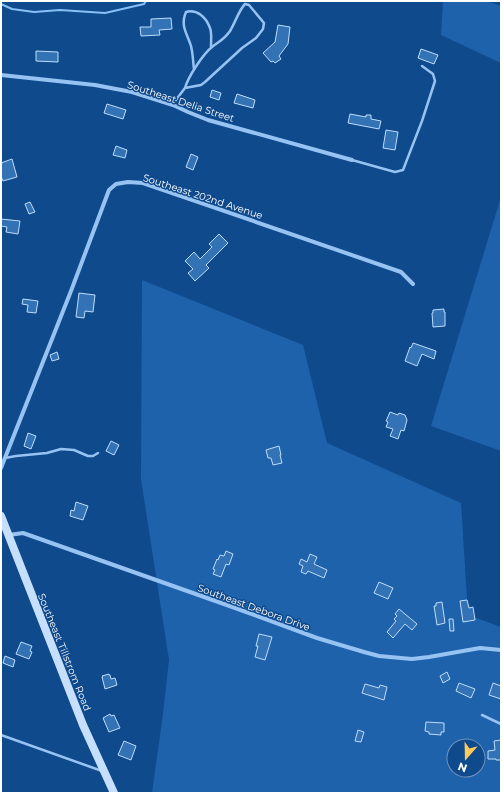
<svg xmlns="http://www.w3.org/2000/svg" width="502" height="794" font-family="Montserrat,sans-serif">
	<rect width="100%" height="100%" fill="#0f4a8d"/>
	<g fill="#1e62ab" fill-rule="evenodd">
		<polygon points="443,1 487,1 501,6 501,63 441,35"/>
		<polygon points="501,197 501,451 431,426"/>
		<path d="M 142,280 L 303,345 L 327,443 L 461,503 L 468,615 L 501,627 L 501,793 L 152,793 L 163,714 L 169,660 L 141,479 ZM 454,746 L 478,746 L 478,770 L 454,770 Z"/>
	</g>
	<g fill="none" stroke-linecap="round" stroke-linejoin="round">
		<polyline stroke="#88bff7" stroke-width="2" points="1,4 12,9 34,12 60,10 105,13 144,4 146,1"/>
	</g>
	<g fill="#3372b5" stroke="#beddfe">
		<polygon points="171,18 172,29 159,30 160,35 141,36 140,27 151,27 151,19"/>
		<polygon points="278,25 290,27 288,44 279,56 281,59 275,63 273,61 271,62 263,53 275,42"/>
		<polygon points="421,49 438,55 434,64 418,58"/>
		<polygon points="36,51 58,52 58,62 36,61"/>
		<polygon points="212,90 221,93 219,100 210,97"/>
		<polygon points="237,94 255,100 253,108 234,103"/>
		<polygon points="107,104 126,110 123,119 104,113"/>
		<polygon points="350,114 366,117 366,115 371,115 371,119 381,121 379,129 348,123"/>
		<polygon points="386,130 398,132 395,150 383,148"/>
		<polygon points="116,146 127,150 125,158 113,155"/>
		<polygon points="191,154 198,157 193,170 186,167"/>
		<polygon points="12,159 17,177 3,181 1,176 1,163"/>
		<polygon points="30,202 35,212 29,214 25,204"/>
		<polygon points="1,219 20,221 18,234 6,232 7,227 1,226"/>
		<polygon points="219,234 228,243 206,265 209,268 195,281 188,273 193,269 185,261 194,252 200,259 212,247 209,244"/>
		<polygon points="79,293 95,295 93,312 85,311 84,318 76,317"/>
		<polygon points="23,299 38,301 36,313 27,312 28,305 22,304"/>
		<polygon points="444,309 444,312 445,312 445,326 433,327 432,313 433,313 433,310"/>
		<polygon points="413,343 436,351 434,359 422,354 417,366 405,361 410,347 411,348"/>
		<polygon points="57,352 59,359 52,361 50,355"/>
		<polygon points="390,412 398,415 399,413 405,415 407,420 404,431 401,430 398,439 390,436 393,429 386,427 388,422 386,421"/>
		<polygon points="28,433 36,436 31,449 24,446"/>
		<polygon points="111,441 119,445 114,455 106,451"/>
		<polygon points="279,446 281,455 280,455 282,463 273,465 271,458 268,458 266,450"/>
		<polygon points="76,502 88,506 83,520 70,516 71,510 74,511"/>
		<polygon points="226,551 233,554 229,565 226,564 221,577 213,574 215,570 213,569 217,559 218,560 220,555 224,556"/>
		<polygon points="310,554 317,557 314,564 327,570 324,578 308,571 306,574 301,572 303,566 299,564 301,559 307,562"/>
		<polygon points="379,582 393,588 388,599 374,593"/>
		<polygon points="467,600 469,608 473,607 475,620 463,622 460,601"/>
		<polygon points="442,602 445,623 437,625 434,606 436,606 436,603"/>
		<polygon points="399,609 417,624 412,630 405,624 393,638 387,632 396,621 394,619 397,616 395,614"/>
		<polygon points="449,619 453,619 454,631 450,631"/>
		<polygon points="259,634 272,637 265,660 255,657 258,646 256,646"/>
		<polygon points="21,642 32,646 30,651 32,652 29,659 16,654"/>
		<polygon points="5,656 15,660 13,667 3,663"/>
		<polygon points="447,672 450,679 443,683 440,676"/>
		<polygon points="109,674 109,675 110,675 111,679 115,678 117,685 105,689 102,677 103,677 102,676"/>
		<polygon points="459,683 475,689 471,698 456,691"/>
		<polygon points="493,683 501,686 501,699 489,695"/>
		<polygon points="365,684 379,688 380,685 387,687 384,700 362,693"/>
		<polygon points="110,714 111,716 114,715 120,728 109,732 103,718"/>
		<polygon points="426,722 444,723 444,732 441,732 441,735 429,734 429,732 425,731"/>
		<polygon points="358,730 364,732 361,742 355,741"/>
		<polygon points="501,740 501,760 496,760 496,759 488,759 488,751 495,750 494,741"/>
		<polygon points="124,741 136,746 131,760 118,755"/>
	</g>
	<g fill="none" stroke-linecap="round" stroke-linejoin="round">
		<g stroke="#97c3f3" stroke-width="2.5">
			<path d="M 194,69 C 193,62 193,54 191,46 C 187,33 180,26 186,12 C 197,9 206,17 210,28 C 212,33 211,40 211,47"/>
			<path d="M 172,105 L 185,88 L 201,85 L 205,82 L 242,48 L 256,38 L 263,29 L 264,23 L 249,5 L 245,4 C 239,10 235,23 230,31 C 224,40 219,41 212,47 C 203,54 188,77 185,88"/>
			<polyline points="352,160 395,172 403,170 422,121 435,81 433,74 422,66"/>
			<polyline points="5,458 16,456 47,453 61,449 74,450 88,456 93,456 98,453"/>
			<polyline points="482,715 501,724"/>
			<polyline points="1,735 102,771"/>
		</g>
		<g stroke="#97c3f3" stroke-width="4">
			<polyline points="1,75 95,85 116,89 132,92 173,105 188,112 208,120 352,160"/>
			<polyline points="1,468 71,291 109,190 116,184 128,182 143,183 401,272 413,284"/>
			<polyline points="9,535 23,533 224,604 317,638 364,652 379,656 412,659 429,657 480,648 501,650"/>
		</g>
		<polyline stroke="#c6dffd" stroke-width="8" points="1,516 83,725 114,793"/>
	</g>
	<g text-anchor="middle" stroke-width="3" stroke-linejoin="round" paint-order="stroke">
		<g font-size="10" fill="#fff" stroke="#0f4a8d">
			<text transform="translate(181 101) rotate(18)" y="4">Southeast Delia Street</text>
			<text transform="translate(203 196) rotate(18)" y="4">Southeast 202nd Avenue</text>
			<text transform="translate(254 607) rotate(20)" y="4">Southeast Debora Drive</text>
			<text transform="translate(65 652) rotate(68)" y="4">Southeast Tillstrom Road</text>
		</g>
	</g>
	<rect width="502" height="794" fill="none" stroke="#ffffff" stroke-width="4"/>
	<g transform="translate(466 758) rotate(200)"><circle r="19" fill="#0f4a8d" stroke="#6f92bb"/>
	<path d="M0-3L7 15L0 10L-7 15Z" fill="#ffca59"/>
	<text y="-6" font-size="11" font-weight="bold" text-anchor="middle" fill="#ffffff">N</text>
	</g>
</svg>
